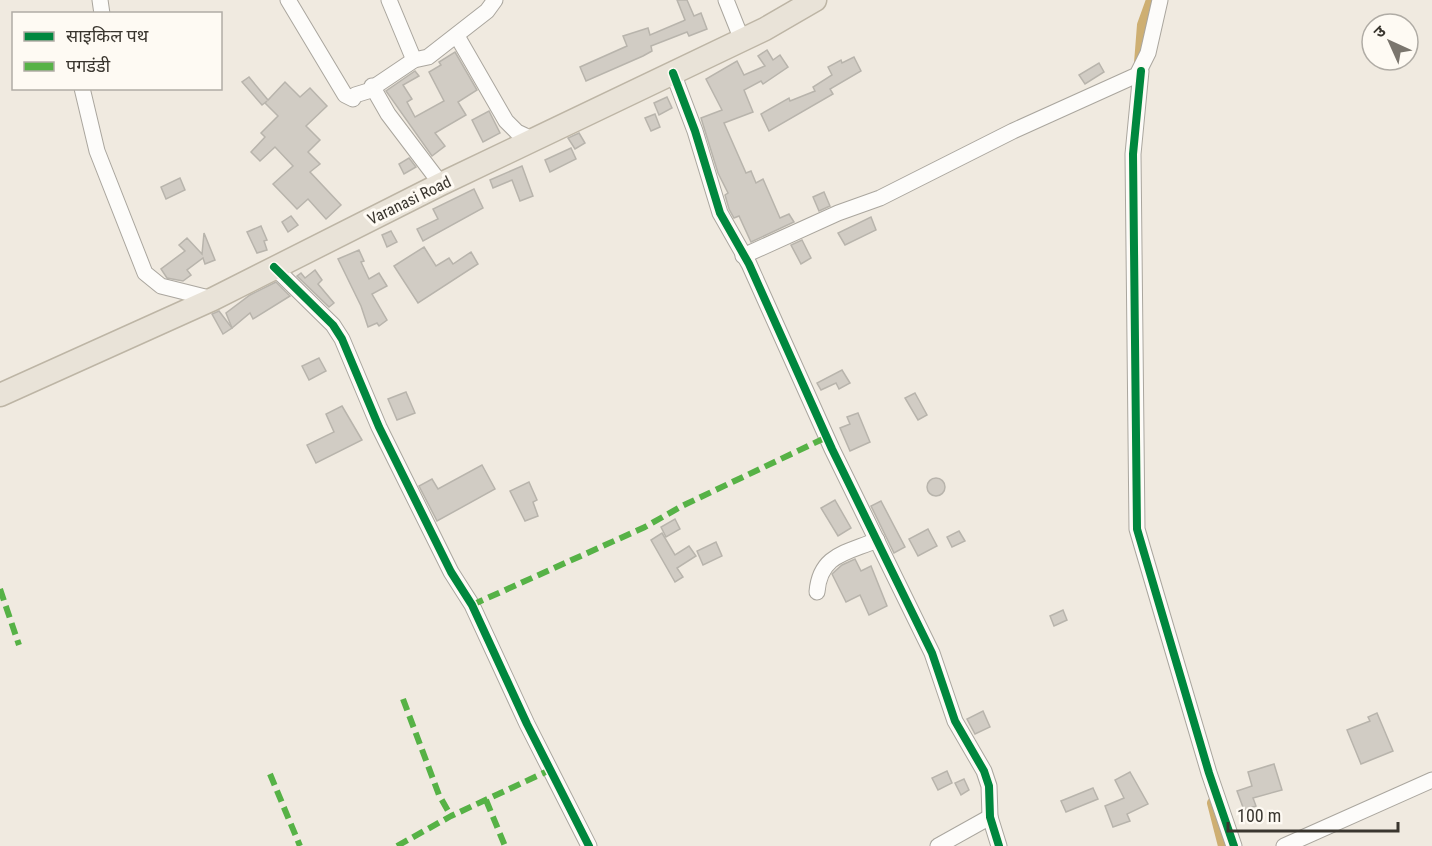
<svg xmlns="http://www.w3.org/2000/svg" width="1432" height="846" font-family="'Roboto Condensed','Noto Sans Devanagari',sans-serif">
	<rect width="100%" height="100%" fill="#f0eae0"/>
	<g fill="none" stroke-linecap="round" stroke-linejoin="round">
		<g stroke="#ceaf72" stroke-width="12">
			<polyline points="1140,63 1143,25 1152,0"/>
			<polyline points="1213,803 1224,846"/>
		</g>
	</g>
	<g fill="#d1ccc4" stroke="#b8b4ac" stroke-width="1.5">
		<polygon points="677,0 687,0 694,16 701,13 707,29 689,36 687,32 651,46 652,51 643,56 586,81 580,67 627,46 623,36 648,28 650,35 683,21 685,20"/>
		<polygon points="767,50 773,60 780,55 788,67 763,84 761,81 744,90 753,112 724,123 746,173 751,171 756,183 763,179 780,218 789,214 794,222 751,242 739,216 734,218 729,209 725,195 728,193 718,173 701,118 722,110 706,79 737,61 744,75 765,66 758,56"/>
		<polygon points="455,52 477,90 458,102 466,115 435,133 445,146 432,156 386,91 415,71 419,76 403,85 412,99 407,102 415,117 444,101 429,72 441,65 439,62"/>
		<polygon points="854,57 861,71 830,89 833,94 769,131 761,114 789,98 790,101 815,91 813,87 832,75 828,67 841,60 842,63"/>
		<polygon points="1099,63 1104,72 1085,84 1079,75"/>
		<polygon points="249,77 268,100 285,82 300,97 310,88 327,106 306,126 320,140 308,152 320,164 310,172 341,205 326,219 308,199 297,209 273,184 293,166 275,147 260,161 251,152 265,137 261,133 278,116 265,103 267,101 262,105 242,82"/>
		<polygon points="667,97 672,108 659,115 654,103"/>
		<polygon points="489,111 500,133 483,142 472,120"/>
		<polygon points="655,114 660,127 651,131 645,118"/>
		<polygon points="579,133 585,143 575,149 568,138"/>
		<polygon points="571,148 576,159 550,172 545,160"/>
		<polygon points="409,158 416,167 404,174 399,164"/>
		<polygon points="522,166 533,196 520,201 512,180 493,188 490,180"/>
		<polygon points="180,178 185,190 166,199 161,187"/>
		<polygon points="474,189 483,208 423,241 417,229 438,219 433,209"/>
		<polygon points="824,192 830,206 819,211 813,197"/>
		<polygon points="291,216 298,225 288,232 282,222"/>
		<polygon points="871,217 876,230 845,245 838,233"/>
		<polygon points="261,226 267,240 264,241 267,250 257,253 247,232"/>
		<polygon points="391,231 397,242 387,247 382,235"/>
		<polygon points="204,233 215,260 205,264 203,258 187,270 191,275 183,281 167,278 161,269 185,251 179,245 187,238 202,254"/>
		<polygon points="802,240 811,258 801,264 791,245"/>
		<polygon points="424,247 436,266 449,258 453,264 471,252 478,264 418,303 394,266"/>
		<polygon points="359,250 364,261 361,262 369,279 379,273 387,286 372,294 387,320 379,326 377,323 368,327 361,306 338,259"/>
		<polygon points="315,270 322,280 318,284 334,303 329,307 297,276 301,273 305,278"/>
		<polygon points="276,282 290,296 253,319 250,313 232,328 226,313 250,295"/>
		<polygon points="219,311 232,328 223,334 212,314"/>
		<polygon points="319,358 326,371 309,380 302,366"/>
		<polygon points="842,370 850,383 839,389 836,383 821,390 817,383"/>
		<polygon points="406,392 415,413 397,420 388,399"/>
		<polygon points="915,393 927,415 918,420 905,398"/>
		<polygon points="342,406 362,440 316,463 307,445 334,432 326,414"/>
		<polygon points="858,413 870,442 850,451 840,428 850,424 847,417"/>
		<polygon points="482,465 495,489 437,521 419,486 432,479 438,489"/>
		<circle cx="936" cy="487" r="9"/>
		<polygon points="529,482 537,500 533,502 538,516 525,521 510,491"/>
		<polygon points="835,500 851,528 838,536 821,508"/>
		<polygon points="881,501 905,547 894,553 871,506"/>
		<polygon points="675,519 680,529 666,537 661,527"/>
		<polygon points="928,529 937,546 918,556 909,539"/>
		<polygon points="959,531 965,541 952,547 947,537"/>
		<polygon points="662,533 675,555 689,546 696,556 677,568 683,577 675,582 651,540"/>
		<polygon points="716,542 722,556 703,565 697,551"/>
		<polygon points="855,559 861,571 871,566 887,606 869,615 860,595 846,602 832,574 842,565"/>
		<polygon points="1063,610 1067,620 1054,626 1050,616"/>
		<polygon points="983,711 990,727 975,734 967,719"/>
		<polygon points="1377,713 1393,751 1361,764 1347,730 1370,721 1368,717"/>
		<polygon points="1274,764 1282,790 1253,798 1256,806 1244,810 1237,791 1252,786 1248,772"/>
		<polygon points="947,771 952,783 938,790 932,778"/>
		<polygon points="1130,772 1148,804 1127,814 1130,821 1113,827 1105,806 1124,798 1115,780"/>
		<polygon points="964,779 969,790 961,795 955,783"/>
		<polygon points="1093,788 1098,799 1066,812 1061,801"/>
	</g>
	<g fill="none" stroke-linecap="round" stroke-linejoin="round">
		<g stroke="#aaa69e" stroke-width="17">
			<g id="minor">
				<polyline points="100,0 102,14"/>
				<polyline points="288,0 345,95 353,99 355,95 368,91 414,60 428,57 487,11 495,0"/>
				<polyline points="389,0 414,60"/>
				<polyline points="726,0 742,40"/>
				<polyline points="457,36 506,121 517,132 534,140"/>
				<polyline points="1141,71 1133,154 1137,529 1209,773 1234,846"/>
				<polyline points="673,73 695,131 720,213 749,264 832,449 932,653 955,721 984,771 989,786 990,817 999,846"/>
				<polyline points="372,86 388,114 441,184"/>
				<polyline points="82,88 97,151 145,273 161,286 213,299"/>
				<polyline points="743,256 838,213 880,198 1013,131 1137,75 1148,53 1160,0"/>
				<polyline points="274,267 333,325 342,339 379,427 451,572 472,605 527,724 589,846"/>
				<path d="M 817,592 C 820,554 847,553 877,540"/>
				<polyline points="938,846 990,817"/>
				<polyline points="1284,846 1432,780"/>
			</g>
		</g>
		<g stroke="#bdb5a5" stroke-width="25">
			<polyline id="highway" points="0,395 213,299 441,184 765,29 815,0"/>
		</g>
		<use href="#minor" stroke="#fdfcfa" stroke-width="15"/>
		<use href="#highway" stroke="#e9e3d8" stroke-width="22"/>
		<g stroke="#56b246" stroke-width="6" stroke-dasharray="12 6" stroke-linecap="butt">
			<polyline points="0,589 19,645"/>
			<polyline points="472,605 645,527 682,506 827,437"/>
			<polyline points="403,699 439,795 451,816"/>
			<polyline points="270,774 300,846"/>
			<polyline points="486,800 505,846"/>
			<polyline points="397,846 451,816 550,770"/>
		</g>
		<g stroke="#fefaf3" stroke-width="11">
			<g id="cycleway">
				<polyline points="1141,71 1133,154 1137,529 1209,773 1234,846"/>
				<polyline points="673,73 695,131 720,213 749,264 832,449 932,653 955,721 984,771 989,786 990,817 999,846"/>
				<polyline points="274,267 333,325 342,339 379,427 451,572 472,605 527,724 589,846"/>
			</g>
		</g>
		<use href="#cycleway" stroke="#00873e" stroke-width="8"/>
	</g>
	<g text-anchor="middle" stroke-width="6" stroke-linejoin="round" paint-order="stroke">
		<g font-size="16" fill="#3a362f" stroke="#fefaf3">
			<text transform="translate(409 200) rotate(-26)" y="6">Varanasi Road</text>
		</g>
	</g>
	<rect x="12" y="12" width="210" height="78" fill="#fefaf3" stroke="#b0aca5" stroke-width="1.5"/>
	<rect x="24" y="32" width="30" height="9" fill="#00873e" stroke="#b0aca5" stroke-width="1.5"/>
	<text x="66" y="42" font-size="18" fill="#3a362f">साइकिल पथ</text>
	<rect x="24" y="62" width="30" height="9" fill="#56b246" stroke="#b0aca5" stroke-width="1.5"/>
	<text x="66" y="72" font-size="18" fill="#3a362f">पगडंडी</text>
	<g transform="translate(1390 42) rotate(315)"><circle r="28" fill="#fefaf3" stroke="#b0aca5" stroke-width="1.5"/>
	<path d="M0-4.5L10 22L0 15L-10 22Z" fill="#7a756d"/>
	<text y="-9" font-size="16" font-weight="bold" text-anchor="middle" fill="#3a362f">उ</text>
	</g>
	<path d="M1228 822v9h170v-9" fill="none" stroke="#3a362f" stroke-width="3"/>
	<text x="1237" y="822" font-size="18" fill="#3a362f" stroke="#fefaf3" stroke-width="4.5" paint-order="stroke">100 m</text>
</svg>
